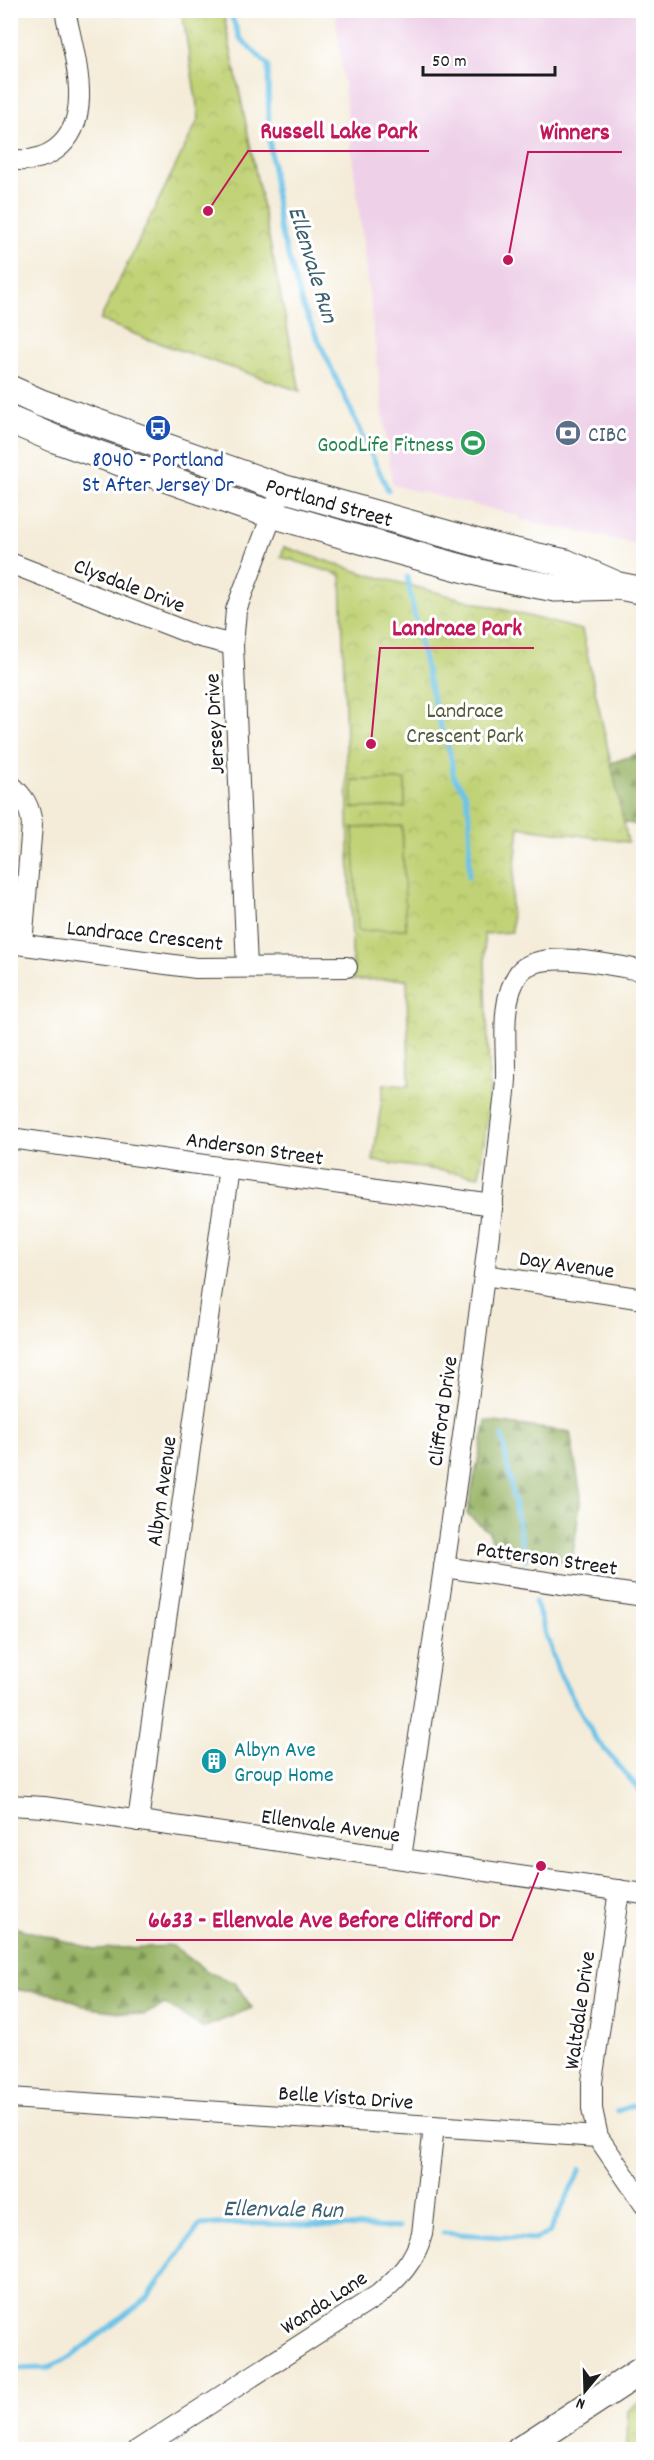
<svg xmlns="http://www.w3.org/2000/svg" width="654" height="2460" font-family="Dekko,sans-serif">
	<defs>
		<pattern id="forest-firs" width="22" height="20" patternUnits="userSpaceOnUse" patternTransform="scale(1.5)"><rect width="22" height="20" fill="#98b466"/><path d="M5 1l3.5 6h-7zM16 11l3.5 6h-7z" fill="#7b9253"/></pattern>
		<pattern id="park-crowns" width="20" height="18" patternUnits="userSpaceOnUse" patternTransform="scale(1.5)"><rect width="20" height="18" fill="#c0d275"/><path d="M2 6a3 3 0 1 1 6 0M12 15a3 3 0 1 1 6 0" fill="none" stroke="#a4b465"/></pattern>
	</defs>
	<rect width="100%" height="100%" fill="#fff"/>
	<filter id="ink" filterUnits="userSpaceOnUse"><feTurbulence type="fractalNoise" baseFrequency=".0167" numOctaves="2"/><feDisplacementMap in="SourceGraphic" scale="12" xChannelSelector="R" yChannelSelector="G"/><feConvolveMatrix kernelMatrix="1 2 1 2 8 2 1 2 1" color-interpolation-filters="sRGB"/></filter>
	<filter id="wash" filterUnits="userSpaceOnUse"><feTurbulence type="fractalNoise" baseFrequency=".008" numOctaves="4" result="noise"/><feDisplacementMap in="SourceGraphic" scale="24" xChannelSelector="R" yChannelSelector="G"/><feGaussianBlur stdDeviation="1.35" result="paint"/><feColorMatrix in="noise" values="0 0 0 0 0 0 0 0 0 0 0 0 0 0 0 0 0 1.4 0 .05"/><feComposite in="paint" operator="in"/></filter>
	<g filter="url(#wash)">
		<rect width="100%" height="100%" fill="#f4ecd8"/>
		<polygon fill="#eed0e8" points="335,11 643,11 643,545 520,520 520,516 392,485"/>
		<g fill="url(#forest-firs)" stroke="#5a6841" stroke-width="1.5">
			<polygon points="643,752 643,826 540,805 605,765"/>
			<polygon points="486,1421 570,1432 581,1496 572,1562 498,1555 489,1532 467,1514"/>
			<polygon points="10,1926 94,1949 173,1946 208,1972 235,1983 252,2008 203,2028 165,2004 144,2015 90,2008 54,1994 11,1989"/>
		</g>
		<g fill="url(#park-crowns)" stroke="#6e7748" stroke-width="1.5">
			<polygon points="182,11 223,11 300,391 147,339 100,320 199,118"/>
			<polygon points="284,547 366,574 582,630 628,842 519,827 511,904 512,932 484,934 490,1099 479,1176 373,1161 384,1084 409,1086 407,979 353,980 341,575 281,557"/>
			<polygon points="643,2399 643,2449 627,2449 628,2411"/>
		</g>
		<g fill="#c0d275" stroke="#6e7748" stroke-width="1.5">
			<polygon points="352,780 405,780 405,807 353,808"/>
			<polygon points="402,826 406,929 358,931 353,828"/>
		</g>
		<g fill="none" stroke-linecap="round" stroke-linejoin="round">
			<g stroke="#6ac3e8" stroke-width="5">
				<polyline points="229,10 240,38 268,65 269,135 279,225 303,307 388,490"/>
				<polyline points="407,577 422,652 439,722 450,752 454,778 465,792 470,819 469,877"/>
				<polyline points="502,1436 525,1559"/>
				<polyline points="535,1601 558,1671 595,1738 644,1795"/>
				<polyline points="617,2111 644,2102"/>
				<polyline points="443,2233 534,2239 549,2233 581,2169"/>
				<polyline points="10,2369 47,2368 71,2357 147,2298 200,2225 237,2223 399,2228"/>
			</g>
		</g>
	</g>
	<g filter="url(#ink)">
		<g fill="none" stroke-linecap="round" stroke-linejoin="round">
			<g stroke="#3c3b38" stroke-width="22">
				<g id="street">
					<path d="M 10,159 C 26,162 42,159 55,150 C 97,120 73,53 65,10"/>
					<polyline points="10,563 197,636 233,645"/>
					<path d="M 10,784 C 24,797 30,806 32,825 L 22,944"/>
					<polyline points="10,943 196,968 347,967"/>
					<polyline points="247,967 233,645 236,610 277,502"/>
					<polyline points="10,1138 493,1205"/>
					<polyline points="484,1275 644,1299"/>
					<polyline points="444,1567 644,1596"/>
					<polyline points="10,1805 44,1807 644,1894"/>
					<polyline points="138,1821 229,1168"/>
					<path d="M 401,1858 C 436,1618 475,1377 500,1135 C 502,1116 505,1097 506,1079 C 507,1046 499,1001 519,973 C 539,947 615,966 644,971"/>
					<polyline points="619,1890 592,2082 592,2109 598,2137 644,2204"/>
					<polyline points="10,2098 598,2137"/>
					<path d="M 138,2450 L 378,2295 C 399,2277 415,2261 422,2234 L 434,2126"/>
				</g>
			</g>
			<g stroke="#3c3b38" stroke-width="29">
				<g id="secondary">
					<path id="s1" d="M 10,389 L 41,403 L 282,488 L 493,547 L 566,563 L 612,583"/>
					<polyline points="10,420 55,439 241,505 392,549 491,576 555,588 619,586 644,591"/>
					<polyline points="520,2450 644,2369"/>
				</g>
			</g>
			<use href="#street" stroke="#fff" stroke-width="20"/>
			<use href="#secondary" stroke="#fff" stroke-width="27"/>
		</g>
	</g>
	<defs>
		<g id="bus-disc" transform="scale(1.35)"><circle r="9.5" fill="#1a4fb4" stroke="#fff"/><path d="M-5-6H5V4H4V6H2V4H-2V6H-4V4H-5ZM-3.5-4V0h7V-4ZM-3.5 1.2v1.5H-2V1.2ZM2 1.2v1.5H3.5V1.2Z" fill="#fff"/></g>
		<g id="bank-disc" transform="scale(1.35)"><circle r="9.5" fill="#5c6f8a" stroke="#fff"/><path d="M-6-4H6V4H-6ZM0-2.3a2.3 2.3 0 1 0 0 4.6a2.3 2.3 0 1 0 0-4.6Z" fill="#fff"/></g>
		<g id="stadium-disc" transform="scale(1.35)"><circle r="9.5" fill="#2e9e5b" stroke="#fff"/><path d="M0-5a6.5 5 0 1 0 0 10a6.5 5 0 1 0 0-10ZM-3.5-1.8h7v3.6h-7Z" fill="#fff"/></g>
		<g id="building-disc" transform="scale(1.35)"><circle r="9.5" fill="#0f9aa8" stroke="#fff"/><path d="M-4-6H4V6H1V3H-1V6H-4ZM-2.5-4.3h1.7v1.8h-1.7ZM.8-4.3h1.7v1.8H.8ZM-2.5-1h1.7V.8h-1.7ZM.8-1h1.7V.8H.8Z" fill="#fff"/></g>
	</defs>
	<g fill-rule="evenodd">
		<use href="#bus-disc" x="158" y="428"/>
		<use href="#bank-disc" x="568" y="433"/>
		<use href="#stadium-disc" x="473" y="443"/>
		<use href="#building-disc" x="214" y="1761"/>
	</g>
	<g text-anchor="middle" stroke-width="6" stroke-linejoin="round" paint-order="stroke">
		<g font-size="22" fill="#4e5e75" stroke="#fff" text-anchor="start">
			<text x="588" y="441">CIBC</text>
		</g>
		<g font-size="22" fill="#27864d" stroke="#fff" text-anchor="end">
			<text x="454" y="451">GoodLife Fitness</text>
		</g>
		<g font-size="22" fill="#164399" stroke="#fff">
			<text x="158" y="466">8040 - Portland<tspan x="158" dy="25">St After Jersey Dr</tspan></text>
		</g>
		<g font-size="22" fill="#1c1c1c" stroke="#fff">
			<text dy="8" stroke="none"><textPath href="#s1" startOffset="339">Portland Street</textPath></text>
			<text transform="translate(130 584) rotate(21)" y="8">Clysdale Drive</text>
			<text transform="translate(213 724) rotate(-93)" y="8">Jersey Drive</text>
			<text transform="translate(145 934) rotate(6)" y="8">Landrace Crescent</text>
			<text transform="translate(255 1147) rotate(8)" y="8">Anderson Street</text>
			<text transform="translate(567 1263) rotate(8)" y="8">Day Avenue</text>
			<text transform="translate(441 1411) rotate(-82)" y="8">Clifford Drive</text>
			<text transform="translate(160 1491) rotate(-82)" y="8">Albyn Avenue</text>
			<text transform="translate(547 1557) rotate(8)" y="8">Patterson Street</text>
			<text transform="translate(331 1824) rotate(8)" y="8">Ellenvale Avenue</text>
			<text transform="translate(578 2010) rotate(-82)" y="8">Waltdale Drive</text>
			<text transform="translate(346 2096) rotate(4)" y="8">Belle Vista Drive</text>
			<text transform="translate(323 2301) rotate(-33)" y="8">Wanda Lane</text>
		</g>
		<g font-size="22" fill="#555c3b" stroke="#fff">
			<text x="465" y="717">Landrace<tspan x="465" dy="25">Crescent Park</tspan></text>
		</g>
		<g font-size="22" fill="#0d838f" stroke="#fff" text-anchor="start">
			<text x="234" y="1756">Albyn Ave<tspan x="234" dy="25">Group Home</tspan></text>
		</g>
		<g font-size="24" font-style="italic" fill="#3b5f6e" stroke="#fff">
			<text transform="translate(314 264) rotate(73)" y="8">Ellenvale Run</text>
			<text transform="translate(283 2208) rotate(1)" y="8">Ellenvale Run</text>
		</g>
	</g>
	<path fill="none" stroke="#c2185b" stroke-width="2" d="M208 211L248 151H429M508 260L528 152H622M371 744L380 648H534M541 1866L512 1940H136"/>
	<g fill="#c2185b" stroke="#fff" stroke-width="2">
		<circle cx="208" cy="211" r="6"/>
		<circle cx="508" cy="260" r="6"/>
		<circle cx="371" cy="744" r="6"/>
		<circle cx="541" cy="1866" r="6"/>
	</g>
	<g font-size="24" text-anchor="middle" font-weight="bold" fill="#c2185b" stroke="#fff" stroke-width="6" stroke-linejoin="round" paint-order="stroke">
		<text x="339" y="138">Russell Lake Park</text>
		<text x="575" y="139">Winners</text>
		<text x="457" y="635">Landrace Park</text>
		<text x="324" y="1927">6633 - Ellenvale Ave Before Clifford Dr</text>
	</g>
	<rect width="654" height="2460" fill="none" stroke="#fff" stroke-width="36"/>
	<g transform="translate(585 2391) rotate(199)" stroke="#ffffff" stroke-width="4.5" paint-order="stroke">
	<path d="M0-4.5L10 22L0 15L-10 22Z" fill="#1c1c1c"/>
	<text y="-9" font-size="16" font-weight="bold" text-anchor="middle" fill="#1c1c1c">N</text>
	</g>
	<path d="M423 66v9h132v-9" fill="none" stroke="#1c1c1c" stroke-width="3"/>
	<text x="432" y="66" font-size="18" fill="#1c1c1c" stroke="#ffffff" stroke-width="4.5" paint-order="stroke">50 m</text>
</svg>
